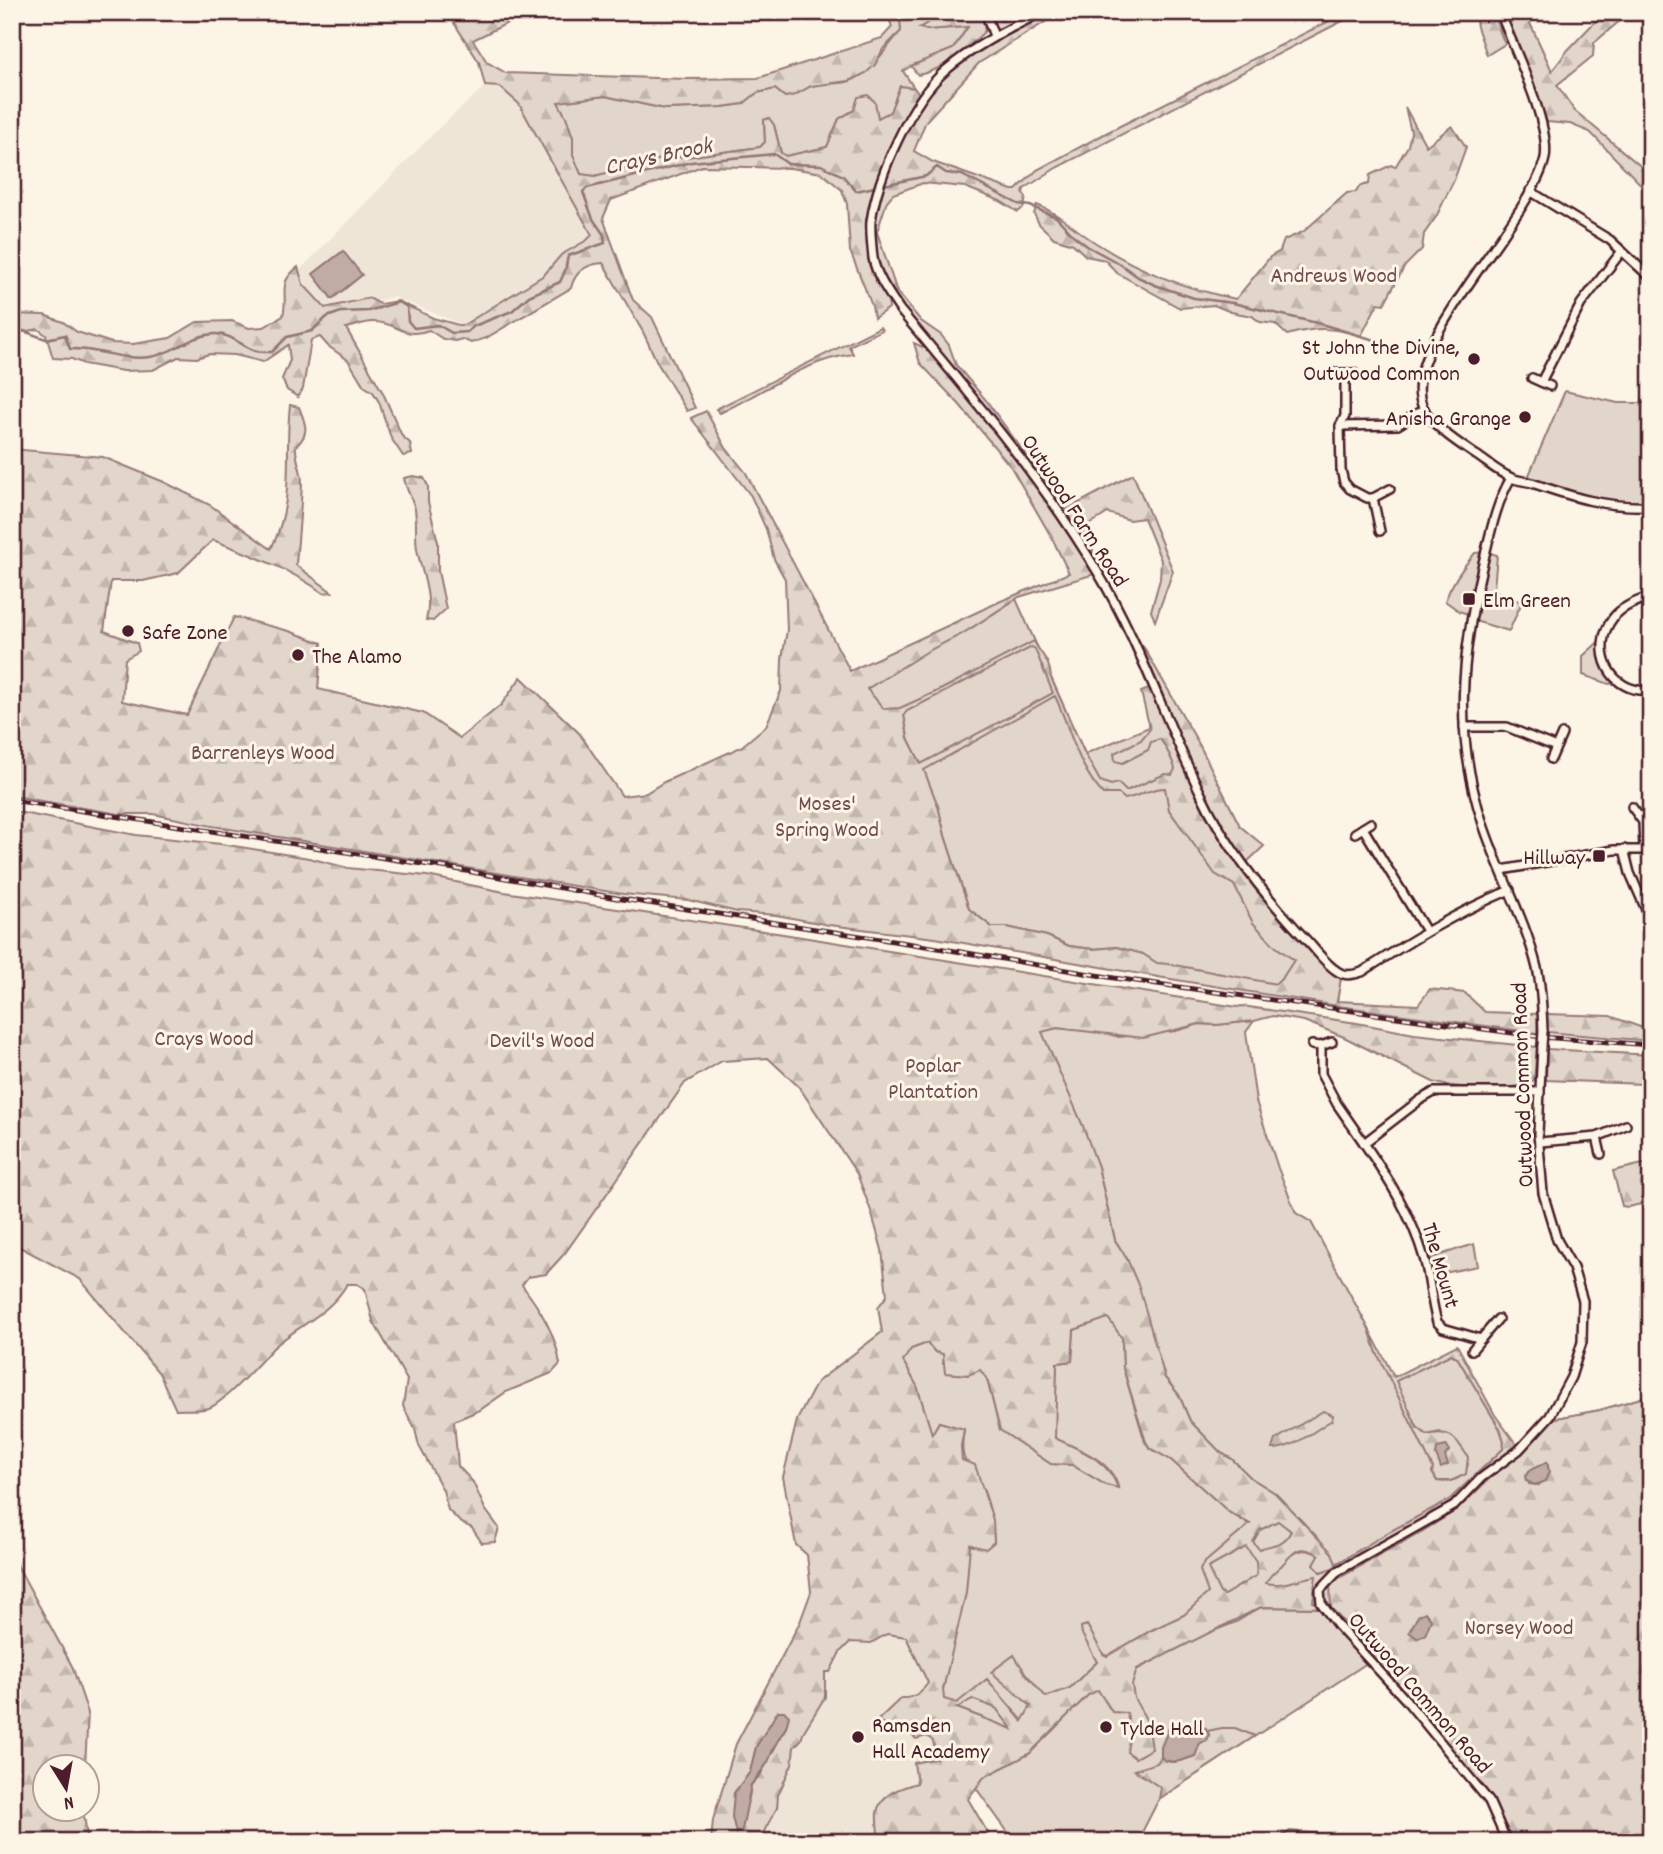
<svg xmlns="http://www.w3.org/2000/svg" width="1663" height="1854" font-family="Dekko,sans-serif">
	<defs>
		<pattern id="forest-firs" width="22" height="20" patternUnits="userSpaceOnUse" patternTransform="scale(1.75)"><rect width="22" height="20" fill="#e2d5ca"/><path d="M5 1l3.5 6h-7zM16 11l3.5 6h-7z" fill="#c3b6ae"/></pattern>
	</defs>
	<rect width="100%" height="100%" fill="#fcf5e5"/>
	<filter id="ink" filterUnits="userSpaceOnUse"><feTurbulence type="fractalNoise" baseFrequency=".0143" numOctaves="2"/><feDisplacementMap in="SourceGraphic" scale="14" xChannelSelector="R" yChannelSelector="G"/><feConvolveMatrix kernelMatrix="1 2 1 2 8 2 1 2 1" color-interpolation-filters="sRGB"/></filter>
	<g filter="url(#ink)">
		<g fill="#eee5d7">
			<polygon points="485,86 500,87 519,104 592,235 588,248 463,325 393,297 323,314 294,276 439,128"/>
			<polygon points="887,1634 906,1637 928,1683 923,1689 910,1699 901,1725 916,1739 926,1736 933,1741 938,1759 917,1783 897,1789 877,1812 878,1842 758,1842 777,1808 778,1795 794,1747 801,1740 804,1731 825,1697 825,1672 830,1672 840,1652 850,1642 871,1643"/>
		</g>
		<g fill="#e2d5ca" stroke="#967a7a" stroke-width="2">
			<path d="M 899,12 L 961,12 L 933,20 L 927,30 L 968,26 L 953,49 L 911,66 L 903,71 L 914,88 L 900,86 L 890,112 L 878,119 L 854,110 L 839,119 L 827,147 L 786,156 L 781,153 L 774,125 L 764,120 L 765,142 L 760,147 L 687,157 L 669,157 L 595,176 L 581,175 L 573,155 L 573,138 L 566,117 L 557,102 L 605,96 L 665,109 L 722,107 L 743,104 L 756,93 L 775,89 L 785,97 C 796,95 801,90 811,86 C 823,82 838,85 850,81 C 871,74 886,47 901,31 Z"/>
			<polygon points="1565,391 1618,403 1651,403 1651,506 1607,505 1526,482"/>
			<path d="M 1486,552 L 1497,555 L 1494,589 L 1502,595 L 1522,602 L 1509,631 L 1471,620 L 1471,615 L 1459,611 L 1445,601 C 1452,582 1462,568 1475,553 Z"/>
			<polygon points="1016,599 1085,754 1168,719 1242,861 1284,923 1341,978 1337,1001 1147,970 1117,947 1093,949 1069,946 1047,936 1007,927 992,927 969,909 945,836 938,806 920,762 908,738 904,715 884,710 861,682 970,629"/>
			<polygon points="1605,636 1605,661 1618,683 1609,684 1583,675 1583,656"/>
			<path d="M 1254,1021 L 1246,1032 L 1256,1101 L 1278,1168 L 1296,1213 L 1311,1222 L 1369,1329 L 1378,1353 L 1433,1468 L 1432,1472 L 1437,1481 C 1451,1484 1465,1478 1468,1464 L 1440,1432 L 1427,1435 L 1417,1427 L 1395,1381 L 1451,1354 L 1457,1357 L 1500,1429 L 1504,1441 L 1503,1449 L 1449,1500 L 1389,1532 L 1336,1564 L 1332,1553 L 1275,1493 L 1251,1478 L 1232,1459 L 1221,1453 L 1190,1421 L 1179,1395 L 1165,1378 L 1127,1259 L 1115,1240 L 1098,1167 L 1041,1031 L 1057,1028 L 1102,1032 L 1119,1037 L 1176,1031 L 1199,1024 L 1216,1025 Z"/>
			<polygon points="1474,1244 1478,1266 1434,1275 1431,1258"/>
			<path d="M 1108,1317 L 1122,1338 L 1123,1368 L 1145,1442 L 1150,1448 L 1171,1460 L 1230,1513 L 1259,1530 L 1278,1520 L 1291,1531 L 1287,1540 L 1288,1556 C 1301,1549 1306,1548 1320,1555 L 1320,1572 L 1333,1569 L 1331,1583 L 1415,1536 L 1458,1509 L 1489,1479 L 1523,1452 L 1552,1419 L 1600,1410 L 1651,1395 L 1651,1842 L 1489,1801 L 1366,1647 L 1332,1610 L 1338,1626 L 1370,1661 L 1159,1799 L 1137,1842 L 1015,1842 L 976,1788 L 984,1777 L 1029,1754 L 1088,1695 L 1203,1635 L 1236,1622 L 1261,1607 L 1323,1608 L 1313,1602 L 1315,1577 L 1184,1615 L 1152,1630 L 1097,1662 L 1070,1688 L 1051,1695 L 1023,1721 L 987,1680 L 957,1704 L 943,1699 L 943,1689 L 954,1637 L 970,1544 L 994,1542 C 993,1526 991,1510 985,1494 C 973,1464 957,1468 964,1430 L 939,1422 L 932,1435 L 917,1387 L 902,1361 L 911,1349 L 927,1343 L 935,1352 L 944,1354 L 943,1364 L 980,1369 L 987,1379 L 1000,1430 L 1051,1464 L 1072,1465 L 1106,1485 L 1118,1487 C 1111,1460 1079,1449 1055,1439 L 1054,1433 L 1057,1363 L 1072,1361 L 1074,1330 Z"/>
			<polygon points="972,1699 996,1708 1013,1730 957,1708"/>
		</g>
		<g fill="url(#forest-firs)" stroke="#967a7a" stroke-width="2" fill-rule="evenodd">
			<path d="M 447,12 L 465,12 L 468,15 L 473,12 L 521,12 L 518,18 L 473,40 L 487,62 L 506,73 L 686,79 L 758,78 L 882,38 L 892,27 L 887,12 L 899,12 L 901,31 L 883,49 L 875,65 L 866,73 L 849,81 L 811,86 L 795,95 L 785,97 L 775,89 L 757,93 L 743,104 L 722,107 L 665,109 L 605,96 L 558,102 L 566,117 L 573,138 L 573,155 L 581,174 L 595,176 L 669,157 L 687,157 L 760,147 L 765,142 L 764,120 L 769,118 L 774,125 L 781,153 L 786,156 L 827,147 L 839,119 L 854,110 L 858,97 L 868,95 L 875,102 L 878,118 L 890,112 L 900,86 L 914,88 L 922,98 L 941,77 L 995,38 L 1047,12 L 1061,12 L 979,63 L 926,121 L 914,151 L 933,162 L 1012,190 L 1016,190 L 1037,170 L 1108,132 L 1347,12 L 1360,12 L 1056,168 L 1024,189 L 1023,193 L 1026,197 L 1024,207 L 1018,212 L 1000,201 L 965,187 L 923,183 L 893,194 L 887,201 L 877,232 L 897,292 L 921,321 L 941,335 L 949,345 L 956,365 L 986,400 L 1066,510 L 1133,474 L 1173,571 L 1155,621 L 1151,611 L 1160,579 L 1161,560 L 1144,518 L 1129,520 L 1108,513 L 1085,527 L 1093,549 L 1091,561 L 1098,573 L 1019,597 L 962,634 L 928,651 L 867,689 L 884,709 L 900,708 L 942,689 L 1034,641 C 1041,656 1050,659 1051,678 L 1085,754 L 1100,781 L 1111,785 L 1118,783 L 1126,791 L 1165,774 L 1172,775 L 1175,769 C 1173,761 1165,745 1160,739 L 1151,742 L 1148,750 L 1123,763 L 1115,761 L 1114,753 L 1141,740 L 1150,729 L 1141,692 L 1153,687 L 1136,645 L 1140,643 L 1145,649 L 1200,746 L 1240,826 L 1264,846 L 1246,863 L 1229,842 C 1251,897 1299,937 1341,978 L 1337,1001 L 1418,1005 L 1430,989 L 1465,993 L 1485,1012 L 1538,1014 L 1537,1033 L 1338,1006 L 1158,977 L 935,938 L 829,925 L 776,915 L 737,912 L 688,900 L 623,894 L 212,826 L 153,814 L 119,814 L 12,796 L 12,449 L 103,457 L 164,482 L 210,505 L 271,549 C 296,499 284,457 290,405 L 299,407 C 305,423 311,433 296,446 C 295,459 302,469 302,483 C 301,510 298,538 296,565 L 332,592 L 323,593 C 290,569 251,555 213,540 L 178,573 L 143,581 L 111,581 L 104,631 L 137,643 L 139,651 L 125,659 L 122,701 L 187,715 L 234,617 L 289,631 L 322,643 L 318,689 L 423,713 L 460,738 L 501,705 L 521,677 L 579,733 L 622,796 L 646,793 L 664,782 L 741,747 L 766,726 L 781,691 L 782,659 L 787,630 L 785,579 L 774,559 L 766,529 L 751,496 L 691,418 L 706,411 L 726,448 L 746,473 L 850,671 L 1001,601 L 1069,573 L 1052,538 L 1011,467 L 959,404 L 920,363 L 914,343 L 934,352 L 887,290 L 889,308 L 874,318 L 872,306 L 850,251 L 847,204 L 842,190 L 822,173 L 790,168 L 702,166 L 611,200 L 603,218 L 633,300 L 652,317 L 695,408 L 687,411 L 658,364 L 643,332 L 603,263 C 586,264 575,271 571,288 L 486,338 L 471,343 L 462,339 L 455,341 L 443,339 L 429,330 C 403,340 398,322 374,322 C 365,321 355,327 346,328 L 383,393 L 402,436 L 410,443 L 412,454 L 403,456 L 391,438 L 379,402 L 373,392 L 364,386 L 348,360 L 328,346 L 320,337 L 311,340 L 303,389 L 298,397 L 287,390 L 282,379 L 290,360 L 288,345 L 263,362 L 235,355 L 209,354 L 197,358 L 178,357 L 153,370 L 123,371 L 84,364 L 72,359 L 53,358 L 46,335 L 38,329 L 12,334 L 12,314 L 44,315 L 63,322 L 77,332 L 112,343 L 133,344 L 170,338 L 197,322 L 232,321 L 249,328 L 264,327 L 283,316 C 289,293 276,284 298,267 L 303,284 L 325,308 L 369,298 L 380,304 L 398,301 L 433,318 L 462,326 L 544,275 L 561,255 L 587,240 L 592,235 L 519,104 L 500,87 L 485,86 L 479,62 ZM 896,136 L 872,223 L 875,185 ZM 1032,647 L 1035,649 L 1053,693 L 921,764 L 908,738 L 904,715 L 907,711 ZM 1055,696 C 1071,730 1077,766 1103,794 L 1119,794 L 1125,799 C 1140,796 1150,788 1165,788 L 1169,810 L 1215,874 L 1234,885 L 1253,923 L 1276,947 L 1294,960 L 1283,977 L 1276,984 L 1169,964 L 1157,963 L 1143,954 L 1117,947 L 1093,949 L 1069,946 L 1047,936 L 1007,927 L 992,927 L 969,909 L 945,836 L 938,806 L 924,770 Z"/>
			<path d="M 961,12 L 981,12 L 985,31 C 964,51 947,69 918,75 L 911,66 L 953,49 L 968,27 L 927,30 L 919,28 L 933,20 Z"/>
			<polygon points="985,12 996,12 1001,21 1025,12 1042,12 994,36"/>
			<polygon points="1475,12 1492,12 1505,44 1487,55 1477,27"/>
			<polygon points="1503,12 1525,12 1552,71 1568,50 1604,12 1630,12 1594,43 1593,56 1557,85 1574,110 1651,175 1651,195 1590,132 1570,124 1547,122"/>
			<path d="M 1405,107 L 1426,146 L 1452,126 L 1466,147 L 1454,180 L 1436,217 L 1424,234 L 1422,249 L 1405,266 L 1384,304 L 1378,303 L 1361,336 C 1331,327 1317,327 1287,335 L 1275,324 L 1260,322 L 1252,316 L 1231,312 L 1214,305 L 1180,308 L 1117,273 L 1105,260 L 1086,256 L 1073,244 L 1054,238 L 1039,224 L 1034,214 L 1037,205 C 1060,214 1075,230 1096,243 C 1139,271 1186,289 1236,299 L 1270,257 L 1280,251 L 1284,240 L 1303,232 L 1347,193 L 1356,192 L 1360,186 L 1369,184 L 1370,175 L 1391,165 L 1395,167 L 1408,146 L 1411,132 Z"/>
			<path d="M 880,327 L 882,330 L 849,346 L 853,354 C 805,360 763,393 720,413 L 716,409 Z"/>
			<path d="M 413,476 L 424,478 L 428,486 L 428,502 L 438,542 L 438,571 L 446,609 L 433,621 L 426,620 C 433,597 421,571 417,549 C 415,536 417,522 415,509 C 412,498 406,490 404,478 Z"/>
			<path d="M 12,811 L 136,835 L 221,844 L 309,858 L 348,868 L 427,876 L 504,892 L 783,934 L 1237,1007 L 1242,1006 L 1357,1023 L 1414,1034 L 1537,1047 L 1534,1080 C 1519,1093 1452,1088 1433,1082 L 1344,1037 L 1304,1021 L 1273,1016 L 1254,1021 L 1216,1025 L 1199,1024 L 1143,1038 L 1057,1028 L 1042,1032 L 1083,1126 L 1098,1167 L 1115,1240 L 1127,1259 L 1139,1287 L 1165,1378 L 1179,1395 L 1190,1421 L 1221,1453 L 1232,1459 L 1251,1478 L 1275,1493 L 1332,1553 L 1336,1564 L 1389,1532 L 1449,1500 L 1503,1449 L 1504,1441 L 1500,1429 L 1457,1357 L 1451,1354 L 1396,1381 L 1417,1427 L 1427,1435 C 1451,1429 1456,1438 1468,1457 L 1466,1474 L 1451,1481 L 1437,1481 L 1432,1472 L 1433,1468 L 1377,1353 L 1369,1329 L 1394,1377 L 1457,1345 L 1495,1415 L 1517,1445 L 1477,1476 L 1452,1503 L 1339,1566 L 1320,1572 L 1314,1564 L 1319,1555 C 1298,1543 1295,1551 1281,1566 C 1274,1572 1270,1575 1266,1583 C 1284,1587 1297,1579 1316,1576 L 1313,1602 L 1325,1608 L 1261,1607 L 1137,1669 L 1132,1685 L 1134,1698 L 1148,1723 L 1152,1749 L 1135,1758 L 1127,1752 L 1130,1732 L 1127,1713 L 1112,1712 L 1098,1690 L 1088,1695 L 1029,1754 L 984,1777 L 968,1799 L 988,1833 L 984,1842 L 878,1842 C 879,1832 876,1822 877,1813 C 880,1793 901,1788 917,1783 L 914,1763 L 937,1758 L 933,1741 L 927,1736 L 916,1739 L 901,1725 L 890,1729 L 878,1720 L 901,1698 C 913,1699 921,1693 928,1683 L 906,1637 L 887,1634 L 871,1643 L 850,1642 L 840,1652 L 830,1672 L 825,1672 L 825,1697 L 804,1731 L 801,1740 L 794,1747 L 792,1764 L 778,1795 L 777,1808 L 758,1842 L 711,1842 L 713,1820 L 736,1744 L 800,1622 L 811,1592 L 807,1555 L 796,1545 L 783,1477 L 797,1420 L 817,1382 L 882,1332 L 878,1307 L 887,1296 L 882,1250 L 871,1211 L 857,1174 L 799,1087 L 768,1058 L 722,1061 L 685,1083 L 565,1253 L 546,1274 L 528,1277 L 522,1285 C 540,1309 556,1334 560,1364 L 552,1373 L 506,1392 L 480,1410 L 454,1421 L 458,1466 L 473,1482 L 485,1509 L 499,1528 L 495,1542 L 482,1543 L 472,1528 L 460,1522 L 448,1510 L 443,1490 L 419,1446 L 415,1429 L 403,1406 L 407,1380 L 373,1321 L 365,1289 L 357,1284 L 347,1284 C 330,1314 297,1326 273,1348 C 261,1361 223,1404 209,1408 C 200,1411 186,1409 176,1410 L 159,1373 L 80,1279 L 12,1243 ZM 1108,1318 L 1122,1338 L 1123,1368 L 1146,1442 L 1150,1448 L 1171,1460 L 1230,1513 L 1250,1524 L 1203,1564 L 1200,1570 L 1208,1593 L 1184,1615 L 1152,1630 L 1107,1656 L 1103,1654 L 1087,1625 L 1081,1627 L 1082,1634 L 1097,1662 L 1070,1688 L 1046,1697 L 1026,1674 L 1014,1655 L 991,1672 L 1031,1706 L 1022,1721 L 987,1679 L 957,1703 L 944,1699 L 943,1689 L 966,1593 L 970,1545 L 986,1549 L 994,1542 L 993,1520 L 975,1465 L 962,1460 L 961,1446 L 964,1429 L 939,1422 L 932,1434 L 917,1386 L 903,1361 L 911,1349 L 927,1343 L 935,1352 L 943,1354 L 945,1373 L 968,1375 L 980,1370 L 987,1379 L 1000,1430 L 1051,1464 L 1072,1465 L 1106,1485 L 1118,1488 C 1108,1459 1080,1450 1055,1438 L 1057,1363 L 1072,1361 L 1074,1330 ZM 1278,1521 L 1291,1531 C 1284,1546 1273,1544 1259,1549 L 1253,1542 L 1260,1530 ZM 1246,1547 L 1256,1561 L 1257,1575 L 1224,1595 L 1220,1593 L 1208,1568 ZM 972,1699 L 996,1708 L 1012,1729 L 957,1708 ZM 778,1712 L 786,1727 L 761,1774 L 751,1785 L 749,1798 L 734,1793 L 750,1772 L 756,1747 Z"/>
			<polygon points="1547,1014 1610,1016 1651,1031 1651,1041 1547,1032"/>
			<polygon points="1547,1049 1651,1055 1651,1147 1643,1084 1546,1080"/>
			<polygon points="1651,1162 1651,1202 1628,1207 1622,1206 1613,1171"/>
			<path d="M 1651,1395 L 1651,1842 L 1505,1842 L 1489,1801 L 1366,1647 L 1331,1608 L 1330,1583 L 1415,1536 L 1458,1509 L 1489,1479 L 1523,1452 L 1552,1419 L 1600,1410 ZM 1547,1462 L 1549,1472 L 1539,1485 L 1529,1484 L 1530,1471 Z"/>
			<path d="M 1323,1411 L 1333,1415 L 1332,1420 C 1315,1430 1292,1450 1272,1449 L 1275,1440 Z"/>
			<polygon points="12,1556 72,1666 88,1713 85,1766 46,1766 46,1808 83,1809 88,1842 12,1842"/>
			<path d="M 1222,1728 L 1235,1728 L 1255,1736 L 1159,1799 L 1161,1788 L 1134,1770 L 1157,1763 L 1161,1757 C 1170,1766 1184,1760 1195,1756 L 1200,1743 L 1209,1735 L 1207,1731 Z"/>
			<polygon points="1290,1831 1321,1834 1330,1842 1283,1842 1281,1837"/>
		</g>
		<g fill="#c0aca5" stroke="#917474" stroke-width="2">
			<polygon points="343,251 362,275 332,299 313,274"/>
			<polygon points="1447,1446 1449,1451 1445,1456 1448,1465 1441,1468 1436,1455 1437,1448"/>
			<polygon points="1547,1462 1549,1472 1545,1481 1535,1485 1526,1481 1525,1476 1530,1470"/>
			<polygon points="1425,1612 1431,1620 1425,1635 1417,1638 1409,1632 1418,1616"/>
			<polygon points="778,1711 784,1711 789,1716 786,1727 774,1747 768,1762 751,1785 742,1830 736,1833 732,1817 734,1793 750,1772 756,1747"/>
			<path d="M 1188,1723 L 1206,1728 L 1209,1735 L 1207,1741 L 1200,1743 L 1195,1756 C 1184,1760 1170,1766 1161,1757 L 1161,1747 L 1169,1728 Z"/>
		</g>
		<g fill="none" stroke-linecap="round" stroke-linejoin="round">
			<path stroke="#917474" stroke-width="2.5" d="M 12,327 L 46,339 L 65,335 L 70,349 C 97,348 123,361 150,357 C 173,354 192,334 216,334 C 232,334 242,347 256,351 C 260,352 267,352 272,352 L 287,337 L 312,331 L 327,317 L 341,312 L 368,311 L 399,302 L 407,307 L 408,321 L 414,328 L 438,325 L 452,333 L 467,332 L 474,326 L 512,311 L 529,296 L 560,282 L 565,271 L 568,256 L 605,243 L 604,235 L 593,219 L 583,192 L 587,188 L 691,162 L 774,154 L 788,164 L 821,165 L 843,176 L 856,191 L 926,176 L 937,167 L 946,173 L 962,175 L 1018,204 L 1030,206 L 1056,217 L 1074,236 L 1087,246 L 1120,264 L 1138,277 L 1155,285 L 1194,298 L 1233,303 L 1321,324 L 1378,341"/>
			<g stroke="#4a1f2b" stroke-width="12">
				<g id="minor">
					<polyline points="985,12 994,36"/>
					<path d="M 1042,12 C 1009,29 975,45 946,70 C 911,100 878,175 871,221 C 870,232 872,247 873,258 C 876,276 890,295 900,310 C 970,394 1041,477 1097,571 C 1140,642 1166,723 1202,796 C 1227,849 1271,903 1311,945 C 1319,954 1327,965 1337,971 C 1345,977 1354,975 1362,972 C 1410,941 1457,912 1510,890"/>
					<path d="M 1500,12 C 1513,47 1551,124 1545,158 C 1533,218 1398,346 1422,405 C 1431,426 1458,443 1476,455 C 1487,462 1499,473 1512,478 C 1518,481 1526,481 1532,483 C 1573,497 1606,508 1651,506"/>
					<polyline points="1530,191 1610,240 1651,278"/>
					<polyline points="1336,373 1354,373"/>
					<polyline points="1345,373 1345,416 1340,426 1341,470 1344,482 1350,489 1367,498 1373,498 1390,489"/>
					<polyline points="1532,378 1550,386"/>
					<polyline points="1541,382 1581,304 1622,251"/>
					<polyline points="1340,426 1398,425 1424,409"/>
					<path d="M 1511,478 C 1496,503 1490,535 1483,563 C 1461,656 1453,732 1483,824 C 1499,873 1525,918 1537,968 C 1542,989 1542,1010 1543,1031"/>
					<polyline points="1373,498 1380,531"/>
					<path d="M 1651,596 C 1638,601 1622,606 1613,618 C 1589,649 1610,695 1651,690"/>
					<polyline points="1464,727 1507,727 1556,747"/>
					<polyline points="1551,759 1562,734"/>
					<polyline points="1632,807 1643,822 1644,850"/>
					<polyline points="1363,828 1426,931"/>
					<polyline points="1355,833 1371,823"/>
					<polyline points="1624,849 1630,873 1651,921"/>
					<polyline points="1502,870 1614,850 1651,850"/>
					<polyline points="1312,1045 1321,1046 1321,1074 1337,1104 1364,1143 1420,1100 1434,1092 1540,1092"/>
					<polyline points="1321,1046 1332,1042"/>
					<polyline points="1597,1137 1601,1154"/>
					<polyline points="1540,1142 1597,1137 1626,1125"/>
					<path d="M 1364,1143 C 1388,1178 1412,1216 1424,1258 C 1430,1279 1431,1301 1437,1322 L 1443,1328 L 1481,1339 L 1498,1319"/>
					<polyline points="1472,1350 1481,1339"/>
					<polyline points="1507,1842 1489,1801 1405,1699 1338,1626 1321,1603 1320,1590 1338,1571 1454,1506 1481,1478 1519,1450 1550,1416 1571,1377 1582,1342 1583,1301 1573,1268 1557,1240 1543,1193 1538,1134 1542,1046"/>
				</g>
			</g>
			<use href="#minor" stroke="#fcf5e5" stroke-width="7"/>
			<g stroke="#4a1f2b" stroke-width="5">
				<polyline id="rail" points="12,800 455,869 622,899 932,947 1114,978 1541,1037 1651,1045"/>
			</g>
			<use href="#rail" stroke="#fcf5e5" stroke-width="2.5" stroke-dasharray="8" stroke-linecap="butt"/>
			<g stroke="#4a1f2b" stroke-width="12" stroke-linecap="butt">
				<polyline id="minor-bridge" points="1542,1046 1543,1031"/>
			</g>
			<use href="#minor-bridge" stroke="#fcf5e5" stroke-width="7"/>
		</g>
	</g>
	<g fill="#4a1f2b" stroke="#fcf5e5" stroke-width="2.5">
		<circle cx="1474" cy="359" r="7"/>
		<circle cx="1525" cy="417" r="7"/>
		<rect x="1462" y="592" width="14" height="14" rx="3.5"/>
		<circle cx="128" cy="631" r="7"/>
		<circle cx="298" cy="655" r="7"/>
		<rect x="1592" y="849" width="14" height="14" rx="3.5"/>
		<circle cx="1106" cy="1727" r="7"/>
		<circle cx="858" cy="1737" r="7"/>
	</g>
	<g text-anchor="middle" stroke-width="6" stroke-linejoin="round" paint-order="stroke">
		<g font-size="23" fill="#704c53" stroke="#fcf5e5">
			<text x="1334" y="282">Andrews Wood</text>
			<text x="263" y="759">Barrenleys Wood</text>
			<text x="827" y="810">Moses'<tspan x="827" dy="26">Spring Wood</tspan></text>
			<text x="204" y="1045">Crays Wood</text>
			<text x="542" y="1047">Devil's Wood</text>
			<text x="933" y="1072">Poplar<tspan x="933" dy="26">Plantation</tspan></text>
			<text x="1519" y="1634">Norsey Wood</text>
		</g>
		<g font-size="23" fill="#4a1f2b" stroke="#fcf5e5" text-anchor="start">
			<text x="1460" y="354" text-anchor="end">St John the Divine,<tspan x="1460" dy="26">Outwood Common</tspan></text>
			<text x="1511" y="425" text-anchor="end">Anisha Grange</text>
			<text x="1483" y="607">Elm Green</text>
			<text x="142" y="639">Safe Zone</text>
			<text x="312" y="663">The Alamo</text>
			<text x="1585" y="864" text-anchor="end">Hillway</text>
			<text x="872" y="1732">Ramsden<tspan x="872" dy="26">Hall Academy</tspan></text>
			<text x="1120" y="1735">Tylde Hall</text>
		</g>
		<g font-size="23" fill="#4a1f2b" stroke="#fcf5e5">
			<text transform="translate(1076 510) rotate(57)" y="8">Outwood Farm Road</text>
			<text transform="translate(1521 1085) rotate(-92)" y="8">Outwood Common Road</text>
			<text transform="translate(1442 1265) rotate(74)" y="8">The Mount</text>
			<text transform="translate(1421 1692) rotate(49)" y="8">Outwood Common Road</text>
		</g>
		<g font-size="24" font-style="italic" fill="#6d4950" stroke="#fcf5e5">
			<text transform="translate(658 155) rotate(-12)" y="8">Crays Brook</text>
		</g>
	</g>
	<rect width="1663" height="1854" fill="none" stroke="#fcf5e5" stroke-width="42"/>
	<rect x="21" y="21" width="1621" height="1812" fill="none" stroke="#4a1f2b" stroke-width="2.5" filter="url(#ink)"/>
	<g transform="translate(66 1788) rotate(169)"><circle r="33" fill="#fcf5e5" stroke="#b59f9b" stroke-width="2"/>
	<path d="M0-5L12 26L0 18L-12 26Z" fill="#4a1f2b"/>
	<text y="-10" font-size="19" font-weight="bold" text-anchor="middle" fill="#4a1f2b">N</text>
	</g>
</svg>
